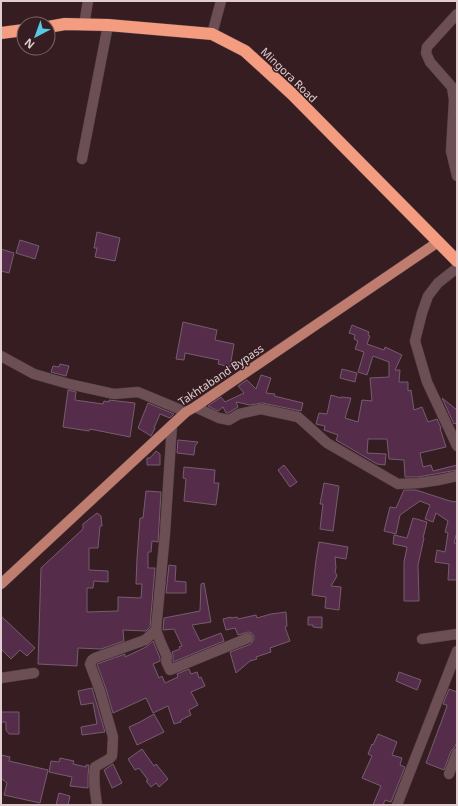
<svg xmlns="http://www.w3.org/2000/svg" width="458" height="806" font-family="'Noto Sans',sans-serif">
	<rect width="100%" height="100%" fill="#361d22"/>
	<g fill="#552d4b" stroke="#755d6e">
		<polygon points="97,232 120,238 115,261 95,257 97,248 94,248"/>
		<polygon points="20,240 39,246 35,259 16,253"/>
		<polygon points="1,249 14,253 9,273 1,271"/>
		<polygon points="183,322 217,330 215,340 234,344 230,367 218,364 219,360 185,353 184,360 176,359"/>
		<polygon points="352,325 369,332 368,335 370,336 367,344 384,350 385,347 402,355 395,370 400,370 399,382 408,382 408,391 411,390 414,410 422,407 428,422 437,419 441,428 440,428 446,447 420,453 423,467 431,465 433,471 457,465 457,470 418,477 405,477 404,460 389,459 387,439 368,439 367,453 386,454 385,465 377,464 336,440 338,435 324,430 325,426 316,424 319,413 327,414 331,395 341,398 341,397 351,398 345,418 358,422 362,400 372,401 370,378 389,377 389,362 373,356 367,375 358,372 364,352 355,349 358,341 354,339 355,335 349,333"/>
		<polygon points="60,364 69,366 66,376 51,372 53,366 59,367"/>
		<polygon points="342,369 357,373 355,382 340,378"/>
		<polygon points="261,375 271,378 266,393 275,394 274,396 303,403 301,411 262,403 250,405 236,402 238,407 228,413 226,413 223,407 218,411 208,406 221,397 225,402 244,393 238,386 247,380 256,389"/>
		<polygon points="68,390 76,392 75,400 103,404 104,401 109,402 109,400 135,403 130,437 90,429 89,431 63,427"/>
		<polygon points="442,398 457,410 457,423 454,424"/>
		<polygon points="148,403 174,414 170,418 160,414 154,428 155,428 151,436 138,428"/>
		<polygon points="178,440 198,442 195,446 194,455 177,453"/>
		<polygon points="156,451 160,454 160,465 147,465 147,458 150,458"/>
		<polygon points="284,465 297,482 290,487 278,470"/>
		<polygon points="184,467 215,470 214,483 219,483 216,505 184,501 186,479 183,478"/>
		<polygon points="324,483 339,486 333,531 320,529 323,504 320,504"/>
		<polygon points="404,490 416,490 450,501 457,502 457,532 454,543 457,543 457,580 448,580 449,564 435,562 437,550 445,552 448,533 445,532 448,521 436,513 433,522 425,519 430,505 420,501 400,515 396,534 384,531 390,507 396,508"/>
		<polygon points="146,491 161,492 158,542 152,541 151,552 148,552 148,568 155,568 150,627 146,631 123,630 124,641 101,649 78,648 77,666 38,664 41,568 83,529 83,524 97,513 101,516 102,526 100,526 98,548 89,548 89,570 108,571 108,582 94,581 93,588 87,588 87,612 118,611 118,597 141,598 142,584 136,584 137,558 140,518 143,518"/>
		<polygon points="413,518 427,522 423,538 424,538 418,565 419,601 404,601 404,562 407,547 393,544 394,535 407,538"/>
		<polygon points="319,542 348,547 346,559 335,557 336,568 335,571 337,576 331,586 341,587 339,610 325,608 326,597 312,595 316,560"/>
		<polygon points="169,565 176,566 175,581 186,582 186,593 166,593"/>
		<polygon points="204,583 211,622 192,625 200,641 221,633 224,641 173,662 173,655 172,652 180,649 179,647 182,646 174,629 163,630 164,618 200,611 201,584"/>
		<polygon points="286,612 287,626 285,627 290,641 270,648 271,652 256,657 257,659 250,661 236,673 230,652 251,644 254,639 254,636 252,633 248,632 238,635 235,628 226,630 223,619 231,617 231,618 237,617 238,619 256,615 257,618 271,614"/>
		<polygon points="1,616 35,648 27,656 20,650 11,659 1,649"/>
		<polygon points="308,617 322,617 322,628 313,627 313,625 308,625"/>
		<polygon points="153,641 160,658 160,661 153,664 159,678 162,676 165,683 178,677 177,674 189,669 191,674 197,672 199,678 201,677 205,686 191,692 198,705 189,710 191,715 181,720 181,722 174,724 168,706 153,713 146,698 113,713 106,689 97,664 125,654 125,657 146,647"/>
		<polygon points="399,672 421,680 417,690 396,681"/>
		<polygon points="92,688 105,732 82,735 81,727 97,724 93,703 81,705 78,691"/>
		<polygon points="449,689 457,692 457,742 455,747 451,751 444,770 426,763 446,709 447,705 443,704"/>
		<polygon points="1,712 19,712 19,734 9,734 6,730 6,722 1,722"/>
		<polygon points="154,714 164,732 137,745 129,727 140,722"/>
		<polygon points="378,734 397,742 392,755 402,758 400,765 405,767 391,802 385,800 383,805 373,805 381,786 362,778 372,756 368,754 372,744 373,745"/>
		<polygon points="142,749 154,766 156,764 168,779 159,787 156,783 151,787 146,781 148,780 139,768 135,770 128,759"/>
		<polygon points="1,755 10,757 9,761 48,770 40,803 4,795 7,783 1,778"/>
		<polygon points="60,758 74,761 73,764 86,767 86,765 89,765 88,776 88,788 70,786 72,777 49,772 51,761 59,762"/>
		<polygon points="113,764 122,783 112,788 104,770"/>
		<polygon points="59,793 70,796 68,805 56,805"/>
	</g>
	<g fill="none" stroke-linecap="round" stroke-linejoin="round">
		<g stroke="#503b3f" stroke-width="11">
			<g id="minor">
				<polyline points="457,14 427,47 426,53 430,62 452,87 454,100 451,151 457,176"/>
				<polyline points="84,25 88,1"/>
				<polyline points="212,34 221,1"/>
				<polyline points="82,159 108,25"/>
				<polyline points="457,268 438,283 428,296 422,313 415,341 427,382 457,446"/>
				<polyline points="1,356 34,374 69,384 114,394 138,392 186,412"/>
				<polyline points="195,407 219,418 229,420 239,414 261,409 298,417 327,443 398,484 419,483 439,480 457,476"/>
				<polyline points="156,630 160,641 167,657 166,661 170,670 248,638"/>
				<polyline points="422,639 457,634"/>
				<polyline points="1,678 34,673"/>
				<polyline points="449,774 457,753"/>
				<path d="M 97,805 C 95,792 93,780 95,767 L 109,759 L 112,756 L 113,737 L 100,691 L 90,664 L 92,660 L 95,658 L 145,640 L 156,630 L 165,533 L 172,425"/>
				<polyline points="397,805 457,651"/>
			</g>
		</g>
		<g stroke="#503b3f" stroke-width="11">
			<polyline id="major" points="1,584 186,412 195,407 438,242"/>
		</g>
		<g stroke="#503b3f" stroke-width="13">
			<g id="highway">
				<polyline points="48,27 65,24 108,25 212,34 245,51 292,94 457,261"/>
				<polyline points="1,33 24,30"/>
			</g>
		</g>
		<use href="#minor" stroke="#6c4f54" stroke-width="10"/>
		<use href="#major" stroke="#be7d6e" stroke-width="10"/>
		<use href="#highway" stroke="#f49c80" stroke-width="12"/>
	</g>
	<g text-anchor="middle" stroke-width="3" stroke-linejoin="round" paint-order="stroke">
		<g font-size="11" fill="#e0ced1" stroke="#361d22">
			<text transform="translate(289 75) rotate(44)" y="4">Mingora Road</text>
			<text transform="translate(221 375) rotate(-34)" y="4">Takhtaband Bypass</text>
		</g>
	</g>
	<rect width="458" height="806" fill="none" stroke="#e0ced1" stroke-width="4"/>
	<g transform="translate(36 36) rotate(221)"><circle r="19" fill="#361d22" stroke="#7a6468"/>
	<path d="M0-3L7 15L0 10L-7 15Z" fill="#57c9e2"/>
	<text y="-6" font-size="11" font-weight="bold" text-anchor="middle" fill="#e0ced1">N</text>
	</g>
</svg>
